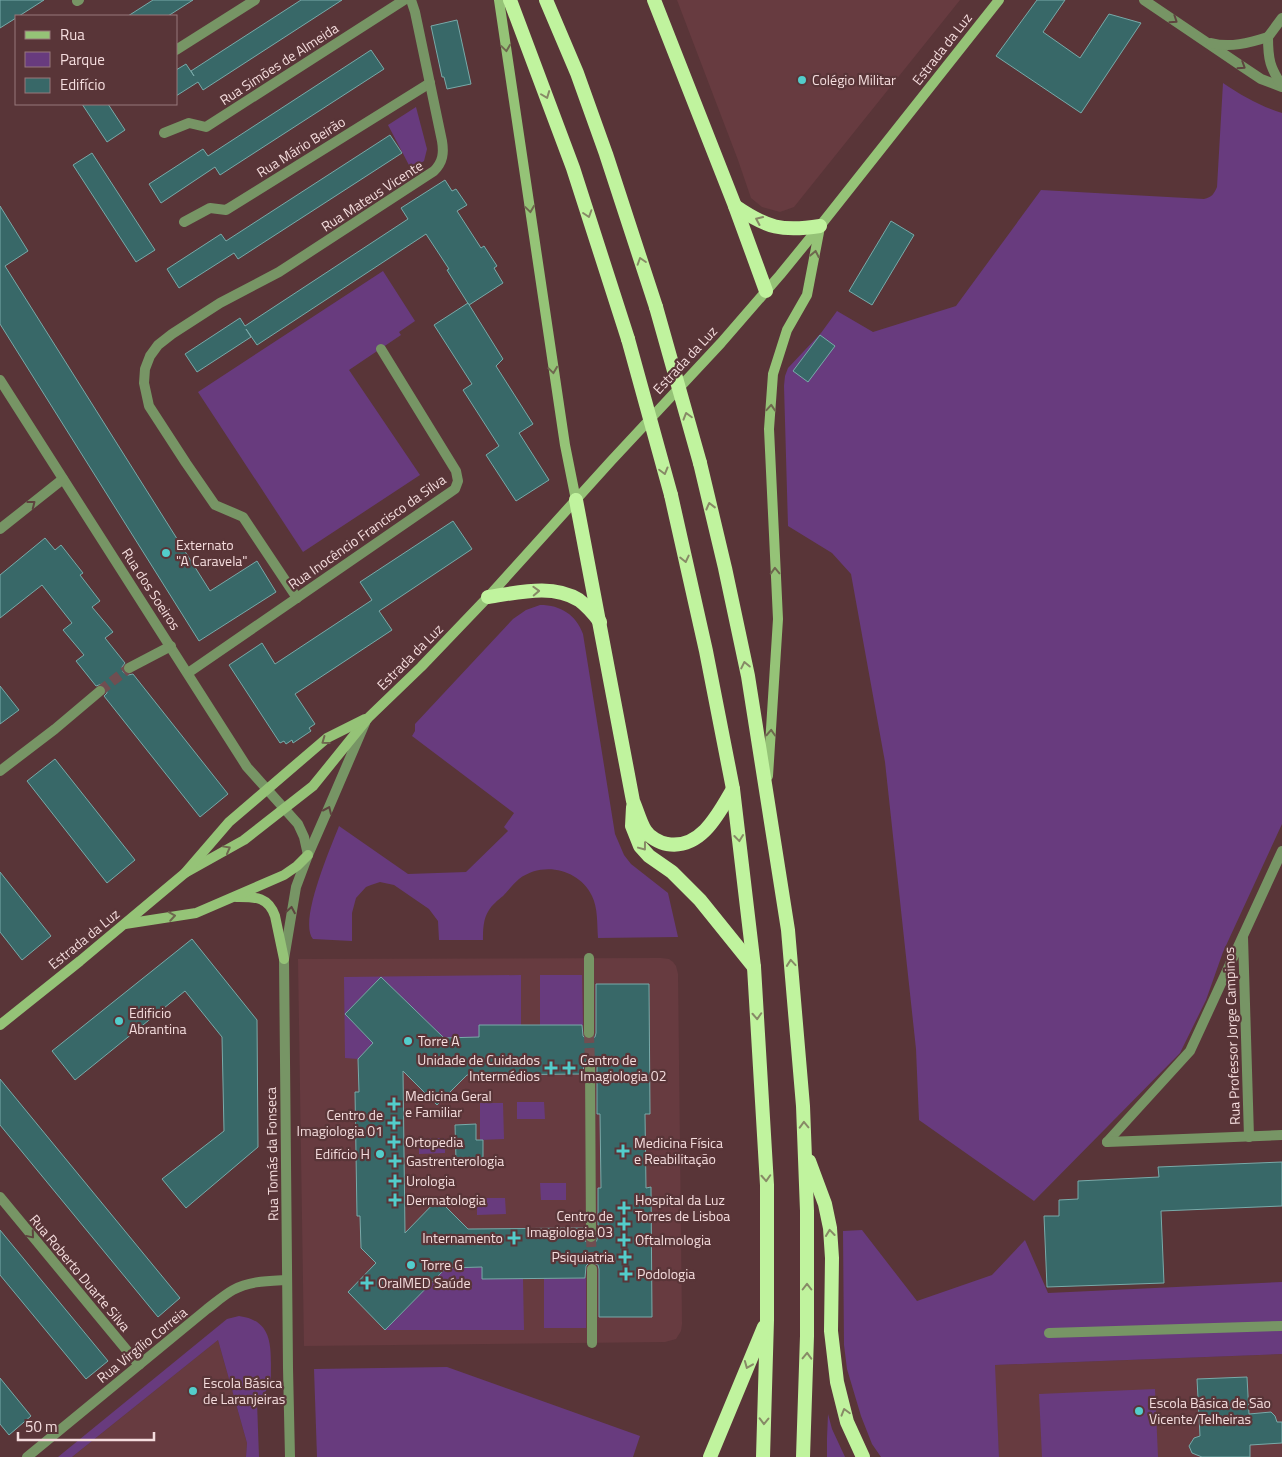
<svg xmlns="http://www.w3.org/2000/svg" width="1282" height="1457" font-family="'Titillium Web',sans-serif">
	<rect width="100%" height="100%" fill="#593538"/>
	<g fill="#673b40">
		<polygon points="677,0 960,0 794,207 780,212 762,207 751,198 738,160"/>
		<polygon points="661,958 669,959 673,962 676,966 678,974 682,1324 681,1331 676,1339 665,1342 304,1346 298,959"/>
		<polygon points="218,1340 247,1443 246,1457 72,1457"/>
		<polygon points="1282,1354 1282,1457 999,1457 994,1365"/>
	</g>
	<g fill="#683b7e">
		<path d="M 1223,83 C 1242,96 1260,106 1282,113 L 1282,824 L 1223,952 L 1206,1000 L 1180,1053 L 1034,1201 L 919,1120 L 916,1049 L 885,762 L 851,574 L 832,553 L 788,526 L 784,386 L 785,376 L 788,368 L 821,333 L 837,311 L 873,332 L 956,306 L 1041,190 L 1204,199 C 1212,197 1214,194 1217,187 Z"/>
		<polygon points="416,107 427,149 424,161 411,169 388,125"/>
		<polygon points="383,271 415,321 399,332 401,335 349,370 420,475 303,552 198,392"/>
		<path d="M 540,605 C 561,605 576,615 583,634 L 615,834 L 624,855 L 631,864 L 668,893 L 678,937 L 598,938 C 597,924 598,908 592,896 C 579,869 543,861 519,879 C 513,884 508,891 503,896 C 498,900 492,905 489,910 C 483,919 483,930 483,940 L 439,940 L 438,921 L 429,909 L 394,885 L 380,882 L 371,885 L 366,887 L 356,898 L 352,913 L 352,941 L 313,939 C 298,922 331,847 339,826 L 408,874 L 466,872 L 508,831 L 504,827 L 514,813 L 412,736 L 415,731 L 415,724 L 513,619 L 526,610 Z"/>
		<polygon points="521,975 521,1025 479,1025 479,1037 444,1038 381,977 345,1014 373,1043 358,1059 345,1058 344,977"/>
		<polygon points="540,975 582,975 583,1025 540,1025"/>
		<polygon points="517,1102 544,1102 545,1119 517,1119"/>
		<polygon points="480,1103 503,1103 504,1139 480,1140"/>
		<polygon points="419,1138 445,1138 445,1153 419,1154"/>
		<polygon points="566,1183 566,1200 541,1200 540,1183"/>
		<polygon points="477,1198 505,1198 506,1214 477,1215"/>
		<polygon points="862,1230 917,1301 992,1275 1025,1240 1048,1293 1282,1282 1282,1354 995,1365 999,1457 881,1457 872,1444 861,1416 847,1369 844,1345 843,1231"/>
		<polygon points="482,1267 482,1279 523,1279 524,1330 385,1330 446,1268"/>
		<polygon points="586,1278 586,1328 544,1328 544,1279"/>
		<path d="M 239,1316 C 277,1321 270,1353 271,1383 L 269,1387 L 257,1402 L 259,1457 L 246,1457 L 247,1443 L 218,1340 L 72,1457 L 58,1457 L 227,1319 Z"/>
		<polygon points="447,1367 640,1436 633,1457 317,1457 314,1369"/>
		<polygon points="1155,1389 1158,1457 1042,1457 1039,1394"/>
		<polygon points="828,1414 832,1429 845,1457 827,1457 827,1438"/>
	</g>
	<g fill="#386868" stroke="#78aaa9" fill-rule="evenodd">
		<polygon points="0,0 44,0 19,16 16,16 16,18 0,28"/>
		<polygon points="153,0 193,0 168,16 128,16"/>
		<polygon points="301,0 342,0 203,90 198,82 176,96 176,70 186,64 194,76 191,71"/>
		<polygon points="1037,0 1065,0 1043,32 1080,58 1109,14 1141,23 1081,113 996,56"/>
		<polygon points="457,20 471,84 447,89 444,77 442,77 431,26"/>
		<polygon points="371,50 384,69 220,175 215,167 161,203 149,184 203,149 208,156"/>
		<polygon points="82,104 108,104 125,130 107,142"/>
		<polygon points="390,135 402,153 238,259 234,253 179,288 167,269 221,234 226,241"/>
		<polygon points="92,153 155,250 136,262 73,165"/>
		<polygon points="445,180 452,191 456,189 467,205 457,211 481,248 484,246 497,266 494,268 503,283 469,305 447,270 449,269 426,234 257,345 246,329 251,337 197,372 185,354 240,318 245,326 408,219 401,208"/>
		<polygon points="0,206 28,251 5,266 210,591 257,561 276,592 199,641 0,324"/>
		<polygon points="891,221 914,235 872,305 849,291"/>
		<polygon points="468,303 503,359 496,366 533,424 519,433 549,480 516,501 486,455 499,446 463,390 472,384 434,325"/>
		<polygon points="820,335 835,346 808,382 793,371"/>
		<polygon points="453,521 472,549 379,611 392,630 295,694 315,724 309,728 311,731 293,743 292,740 286,744 284,741 280,743 229,665 262,643 275,664 372,600 360,582"/>
		<polygon points="45,538 55,550 61,545 83,573 80,575 100,601 92,607 113,632 105,638 125,663 122,667 123,672 128,675 133,674 228,794 200,817 104,696 107,693 106,687 102,684 96,686 76,661 84,655 63,630 72,623 42,585 0,618 0,575"/>
		<polygon points="0,686 19,710 0,724"/>
		<polygon points="55,759 135,860 107,883 27,781"/>
		<polygon points="0,872 51,936 22,960 0,932"/>
		<polygon points="192,939 257,1020 258,1147 186,1208 162,1179 224,1131 222,1037 185,991 75,1080 52,1051"/>
		<path d="M 381,977 L 444,1038 L 479,1037 L 479,1025 L 582,1025 L 583,1036 L 586,1039 L 589,1040 L 595,1037 L 596,1033 L 596,984 L 649,984 L 650,1114 L 645,1114 L 646,1188 L 651,1187 L 652,1317 L 599,1317 L 599,1269 L 598,1265 L 592,1262 L 589,1263 L 586,1266 L 585,1278 L 482,1279 L 482,1267 L 446,1268 L 385,1330 L 348,1292 L 376,1263 L 361,1248 L 360,1216 L 357,1216 L 355,1092 L 359,1092 L 358,1059 L 373,1043 L 345,1014 ZM 589,1059 L 594,1060 L 597,1065 L 597,1114 L 600,1114 L 601,1188 L 598,1188 L 598,1225 L 599,1226 L 599,1228 L 598,1228 L 597,1240 L 595,1243 L 591,1244 L 585,1241 L 584,1228 L 468,1229 L 438,1199 L 405,1233 L 403,1071 L 437,1105 L 467,1075 L 583,1074 L 584,1063 Z"/>
		<polygon points="0,1079 180,1298 158,1317 0,1125"/>
		<polygon points="476,1124 476,1140 483,1140 483,1159 456,1160 455,1125"/>
		<polygon points="1282,1162 1282,1206 1161,1211 1164,1283 1047,1287 1044,1216 1059,1216 1059,1200 1078,1199 1078,1181 1159,1177 1158,1167"/>
		<polygon points="0,1230 108,1361 86,1379 0,1275"/>
		<polygon points="1247,1377 1249,1414 1271,1412 1275,1416 1277,1422 1282,1422 1282,1443 1250,1445 1250,1457 1202,1457 1192,1453 1189,1446 1194,1438 1200,1436 1197,1379"/>
		<polygon points="0,1378 31,1416 9,1435 0,1424"/>
	</g>
	<g fill="none" stroke-linecap="round" stroke-linejoin="round">
		<g stroke="#704e51" stroke-width="10" stroke-dasharray="10 5" stroke-linecap="butt">
			<polyline points="589,1033 590,1066"/>
			<polyline points="591,1237 592,1269"/>
		</g>
		<polyline stroke="#704e51" stroke-width="10" stroke-dasharray="10 5" stroke-linecap="butt" points="100,691 129,668"/>
		<g stroke="#779565" stroke-width="10">
			<polyline points="589,958 589,1033"/>
			<polyline points="590,1066 591,1237"/>
			<polyline points="592,1269 592,1343"/>
		</g>
		<g stroke="#779565" stroke-width="10">
			<polyline points="77,1 79,0"/>
			<polyline points="176,50 255,0"/>
			<polyline points="164,133 189,123 206,127 404,0"/>
			<polyline points="184,222 210,208 226,210 430,83"/>
			<polyline points="0,380 247,767 298,824 304,837 308,855"/>
			<polyline points="0,529 63,479"/>
			<path d="M 297,598 L 243,517 L 215,505 L 186,463 L 149,406 L 144,383 L 145,369 L 150,356 L 158,345 L 172,334 L 220,303 L 279,272 L 434,171 C 443,162 444,153 442,141 L 415,12 L 411,0"/>
			<polyline points="129,668 171,646"/>
			<polyline points="188,673 455,489 458,481 456,471 381,349"/>
			<polyline points="0,771 55,729 100,691"/>
			<polyline points="1243,937 1249,1137"/>
			<polyline points="1107,1142 1190,1051 1282,851"/>
			<polyline points="1107,1142 1282,1135"/>
			<polyline points="0,1197 139,1365"/>
			<polyline points="1049,1333 1282,1326"/>
			<path d="M 27,1457 L 207,1309 C 215,1303 224,1295 233,1290 C 249,1281 268,1281 287,1280"/>
			<polyline points="290,1457 288,1368 284,959 296,887 308,855 329,807 365,723"/>
		</g>
		<g stroke="#779565" stroke-width="10">
			<polyline points="1144,0 1240,65 1261,79 1282,87"/>
			<path d="M 1268,37 C 1268,60 1270,67 1282,86"/>
			<polyline points="1268,37 1282,18"/>
			<path d="M 1211,43 C 1230,48 1249,43 1268,37"/>
		</g>
		<g stroke="#95c377" stroke-width="10">
			<polyline points="499,0 565,445 576,500"/>
			<polyline points="768,776 778,619 769,429 773,374 787,330 807,295 820,227"/>
			<polyline points="185,873 244,840 313,786 368,718 421,667 488,597 611,461 721,343 780,275 820,226 999,0"/>
			<path d="M 236,897 C 255,897 268,896 275,916 L 284,959"/>
			<polyline points="125,924 196,913 284,875 297,866 308,855"/>
			<polyline points="0,1025 80,961 185,873 229,822 327,738 365,719"/>
		</g>
		<g stroke="#c0f39e" stroke-width="14">
			<polyline points="510,0 573,168 628,339"/>
			<polyline points="546,0 577,73 606,154 656,307"/>
			<polyline points="654,0 735,206 766,291"/>
			<path d="M 735,206 C 767,228 782,232 820,226"/>
			<polyline points="700,463 725,568 748,676 788,930 803,1106 807,1211 807,1336 803,1457"/>
			<polyline points="671,495 706,651 733,789 754,967 767,1185 767,1320 763,1457"/>
			<path d="M 576,500 L 633,801 C 637,810 640,822 645,830 C 649,837 660,843 667,844 C 701,850 719,813 733,789"/>
			<path d="M 488,597 C 517,593 552,583 579,600 C 587,606 594,614 600,622"/>
			<polyline points="633,807 632,826 640,846 649,856 672,872 700,900 754,967"/>
			<polyline points="809,1161 825,1204 830,1228 832,1258 831,1331 837,1382 847,1422 863,1457"/>
			<polyline points="710,1457 764,1327"/>
		</g>
		<g stroke="#c0f39e" stroke-width="14">
			<polyline points="656,307 700,463"/>
			<polyline points="628,339 671,495"/>
		</g>
	</g>
	<defs><path id="oneway-chevron" d="M-2-3.5L2.5 0L-2 3.5" fill="none" stroke-width="1.6" stroke-linecap="round" stroke-linejoin="round" transform="scale(1.25)"/></defs>
	<g stroke="#5e433f">
		<use href="#oneway-chevron" transform="translate(1174 20) rotate(34)"/>
		<use href="#oneway-chevron" transform="translate(1242 66) rotate(33)"/>
		<use href="#oneway-chevron" transform="translate(32 504) rotate(-38)"/>
		<use href="#oneway-chevron" transform="translate(328 810) rotate(-66)"/>
		<use href="#oneway-chevron" transform="translate(291 910) rotate(-80)"/>
		<use href="#oneway-chevron" transform="translate(31 1235) rotate(50)"/>
	</g>
	<g stroke="#6e674e">
		<use href="#oneway-chevron" transform="translate(506 48) rotate(82)"/>
		<use href="#oneway-chevron" transform="translate(530 209) rotate(82)"/>
		<use href="#oneway-chevron" transform="translate(815 254) rotate(-79)"/>
		<use href="#oneway-chevron" transform="translate(553 370) rotate(82)"/>
		<use href="#oneway-chevron" transform="translate(771 408) rotate(-86)"/>
		<use href="#oneway-chevron" transform="translate(775 571) rotate(-92)"/>
		<use href="#oneway-chevron" transform="translate(771 733) rotate(-87)"/>
		<use href="#oneway-chevron" transform="translate(325 741) rotate(144)"/>
		<use href="#oneway-chevron" transform="translate(227 849) rotate(-29)"/>
		<use href="#oneway-chevron" transform="translate(172 916) rotate(-9)"/>
	</g>
	<g stroke="#878a66">
		<use href="#oneway-chevron" transform="translate(546 95) rotate(69)"/>
		<use href="#oneway-chevron" transform="translate(588 214) rotate(72)"/>
		<use href="#oneway-chevron" transform="translate(759 220) rotate(-156)"/>
		<use href="#oneway-chevron" transform="translate(641 261) rotate(-108)"/>
		<use href="#oneway-chevron" transform="translate(687 416) rotate(-106)"/>
		<use href="#oneway-chevron" transform="translate(664 471) rotate(75)"/>
		<use href="#oneway-chevron" transform="translate(710 506) rotate(-104)"/>
		<use href="#oneway-chevron" transform="translate(685 559) rotate(77)"/>
		<use href="#oneway-chevron" transform="translate(536 591) rotate(-2)"/>
		<use href="#oneway-chevron" transform="translate(745 665) rotate(-102)"/>
		<use href="#oneway-chevron" transform="translate(739 838) rotate(83)"/>
		<use href="#oneway-chevron" transform="translate(643 847) rotate(53)"/>
		<use href="#oneway-chevron" transform="translate(791 963) rotate(-95)"/>
		<use href="#oneway-chevron" transform="translate(757 1016) rotate(87)"/>
		<use href="#oneway-chevron" transform="translate(804 1125) rotate(-92)"/>
		<use href="#oneway-chevron" transform="translate(766 1178) rotate(87)"/>
		<use href="#oneway-chevron" transform="translate(830 1233) rotate(-96)"/>
		<use href="#oneway-chevron" transform="translate(807 1287) rotate(-90)"/>
		<use href="#oneway-chevron" transform="translate(807 1356) rotate(-88)"/>
		<use href="#oneway-chevron" transform="translate(748 1365) rotate(112)"/>
		<use href="#oneway-chevron" transform="translate(845 1412) rotate(-106)"/>
		<use href="#oneway-chevron" transform="translate(764 1421) rotate(91)"/>
	</g>
	<g fill="#53cdcb" stroke="#593538" stroke-width="2">
		<circle cx="802" cy="80" r="5"/>
		<circle cx="166" cy="553" r="5"/>
		<circle cx="119" cy="1021" r="5"/>
		<circle cx="408" cy="1041" r="5"/>
		<path d="M548.5 1060.5h5v5h5v5h-5v5h-5v-5h-5v-5h5z"/>
		<path d="M566.5 1060.5h5v5h5v5h-5v5h-5v-5h-5v-5h5z"/>
		<path d="M391.5 1096.5h5v5h5v5h-5v5h-5v-5h-5v-5h5z"/>
		<path d="M391.5 1115.5h5v5h5v5h-5v5h-5v-5h-5v-5h5z"/>
		<path d="M391.5 1134.5h5v5h5v5h-5v5h-5v-5h-5v-5h5z"/>
		<path d="M620.5 1143.5h5v5h5v5h-5v5h-5v-5h-5v-5h5z"/>
		<circle cx="380" cy="1154" r="5"/>
		<path d="M392.5 1153.5h5v5h5v5h-5v5h-5v-5h-5v-5h5z"/>
		<path d="M392.5 1173.5h5v5h5v5h-5v5h-5v-5h-5v-5h5z"/>
		<path d="M392.5 1192.5h5v5h5v5h-5v5h-5v-5h-5v-5h5z"/>
		<path d="M621.5 1200.5h5v5h5v5h-5v5h-5v-5h-5v-5h5z"/>
		<path d="M621.5 1216.5h5v5h5v5h-5v5h-5v-5h-5v-5h5z"/>
		<path d="M511.5 1230.5h5v5h5v5h-5v5h-5v-5h-5v-5h5z"/>
		<path d="M621.5 1232.5h5v5h5v5h-5v5h-5v-5h-5v-5h5z"/>
		<path d="M622.5 1249.5h5v5h5v5h-5v5h-5v-5h-5v-5h5z"/>
		<circle cx="411" cy="1265" r="5"/>
		<path d="M623.5 1266.5h5v5h5v5h-5v5h-5v-5h-5v-5h5z"/>
		<path d="M364.5 1275.5h5v5h5v5h-5v5h-5v-5h-5v-5h5z"/>
		<circle cx="193" cy="1391" r="5"/>
		<circle cx="1139" cy="1411" r="5"/>
	</g>
	<g text-anchor="middle" stroke-width="4.5" stroke-linejoin="round" paint-order="stroke">
		<g font-size="14" fill="#f4dcdd" stroke="#593538">
			<text transform="translate(942 49) rotate(-52)" y="5">Estrada da Luz</text>
			<text transform="translate(279 64) rotate(-33)" y="5">Rua Simões de Almeida</text>
			<text transform="translate(301 147) rotate(-32)" y="5">Rua Mário Beirão</text>
			<text transform="translate(372 196) rotate(-33)" y="5">Rua Mateus Vicente</text>
			<text transform="translate(685 360) rotate(-47)" y="5">Estrada da Luz</text>
			<text transform="translate(367 532) rotate(-35)" y="5">Rua Inocêncio Francisco da Silva</text>
			<text transform="translate(151 589) rotate(57)" y="5">Rua dos Soeiros</text>
			<text transform="translate(410 657) rotate(-45)" y="5">Estrada da Luz</text>
			<text transform="translate(84 939) rotate(-39)" y="5">Estrada da Luz</text>
			<text transform="translate(1232 1036) rotate(-92)" y="5">Rua Professor Jorge Campinos</text>
			<text transform="translate(272 1154) rotate(-91)" y="5">Rua Tomás da Fonseca</text>
			<text transform="translate(80 1273) rotate(50)" y="5">Rua Roberto Duarte Silva</text>
			<text transform="translate(142 1345) rotate(-39)" y="5">Rua Virgílio Correia</text>
		</g>
		<g font-size="14" fill="#f4dcdd" stroke="#593538" text-anchor="start">
			<text x="812" y="85">Colégio Militar</text>
			<text x="176" y="550">Externato<tspan x="176" dy="16">"A Caravela"</tspan></text>
			<text x="129" y="1018">Edificio<tspan x="129" dy="16">Abrantina</tspan></text>
			<text x="418" y="1046">Torre A</text>
			<text x="540" y="1065" text-anchor="end">Unidade de Cuidados<tspan x="540" dy="16">Intermédios</tspan></text>
			<text x="580" y="1065">Centro de<tspan x="580" dy="16">Imagiologia 02</tspan></text>
			<text x="405" y="1101">Medicina Geral<tspan x="405" dy="16">e Familiar</tspan></text>
			<text x="383" y="1120" text-anchor="end">Centro de<tspan x="383" dy="16">Imagiologia 01</tspan></text>
			<text x="405" y="1147">Ortopedia</text>
			<text x="634" y="1148">Medicina Física<tspan x="634" dy="16">e Reabilitação</tspan></text>
			<text x="370" y="1159" text-anchor="end">Edifício H</text>
			<text x="406" y="1166">Gastrenterologia</text>
			<text x="406" y="1186">Urologia</text>
			<text x="406" y="1205">Dermatologia</text>
			<text x="635" y="1205">Hospital da Luz<tspan x="635" dy="16">Torres de Lisboa</tspan></text>
			<text x="613" y="1221" text-anchor="end">Centro de<tspan x="613" dy="16">Imagiologia 03</tspan></text>
			<text x="503" y="1243" text-anchor="end">Internamento</text>
			<text x="635" y="1245">Oftalmologia</text>
			<text x="614" y="1262" text-anchor="end">Psiquiatria</text>
			<text x="421" y="1270">Torre G</text>
			<text x="637" y="1279">Podologia</text>
			<text x="378" y="1288">OralMED Saúde</text>
			<text x="203" y="1388">Escola Básica<tspan x="203" dy="16">de Laranjeiras</tspan></text>
			<text x="1149" y="1408">Escola Básica de São<tspan x="1149" dy="16">Vicente/Telheiras</tspan></text>
		</g>
	</g>
	<rect x="15" y="15" width="162" height="90" fill="#593538" stroke="#97787a"/>
	<rect x="25" y="31" width="25" height="8" fill="#95c377" stroke="#97787a"/>
	<text x="60" y="40" font-size="15" fill="#f4dcdd">Rua</text>
	<rect x="25" y="52" width="25" height="15" fill="#683b7e" stroke="#97787a"/>
	<text x="60" y="65" font-size="15" fill="#f4dcdd">Parque</text>
	<rect x="25" y="78" width="25" height="15" fill="#386868" stroke="#97787a"/>
	<text x="60" y="90" font-size="15" fill="#f4dcdd">Edifício</text>
	<path d="M18 1432v8h136v-8" fill="none" stroke="#f4dcdd" stroke-width="2.5"/>
	<text x="25" y="1432" font-size="15" fill="#f4dcdd" stroke="#593538" stroke-width="4" paint-order="stroke">50 m</text>
</svg>
